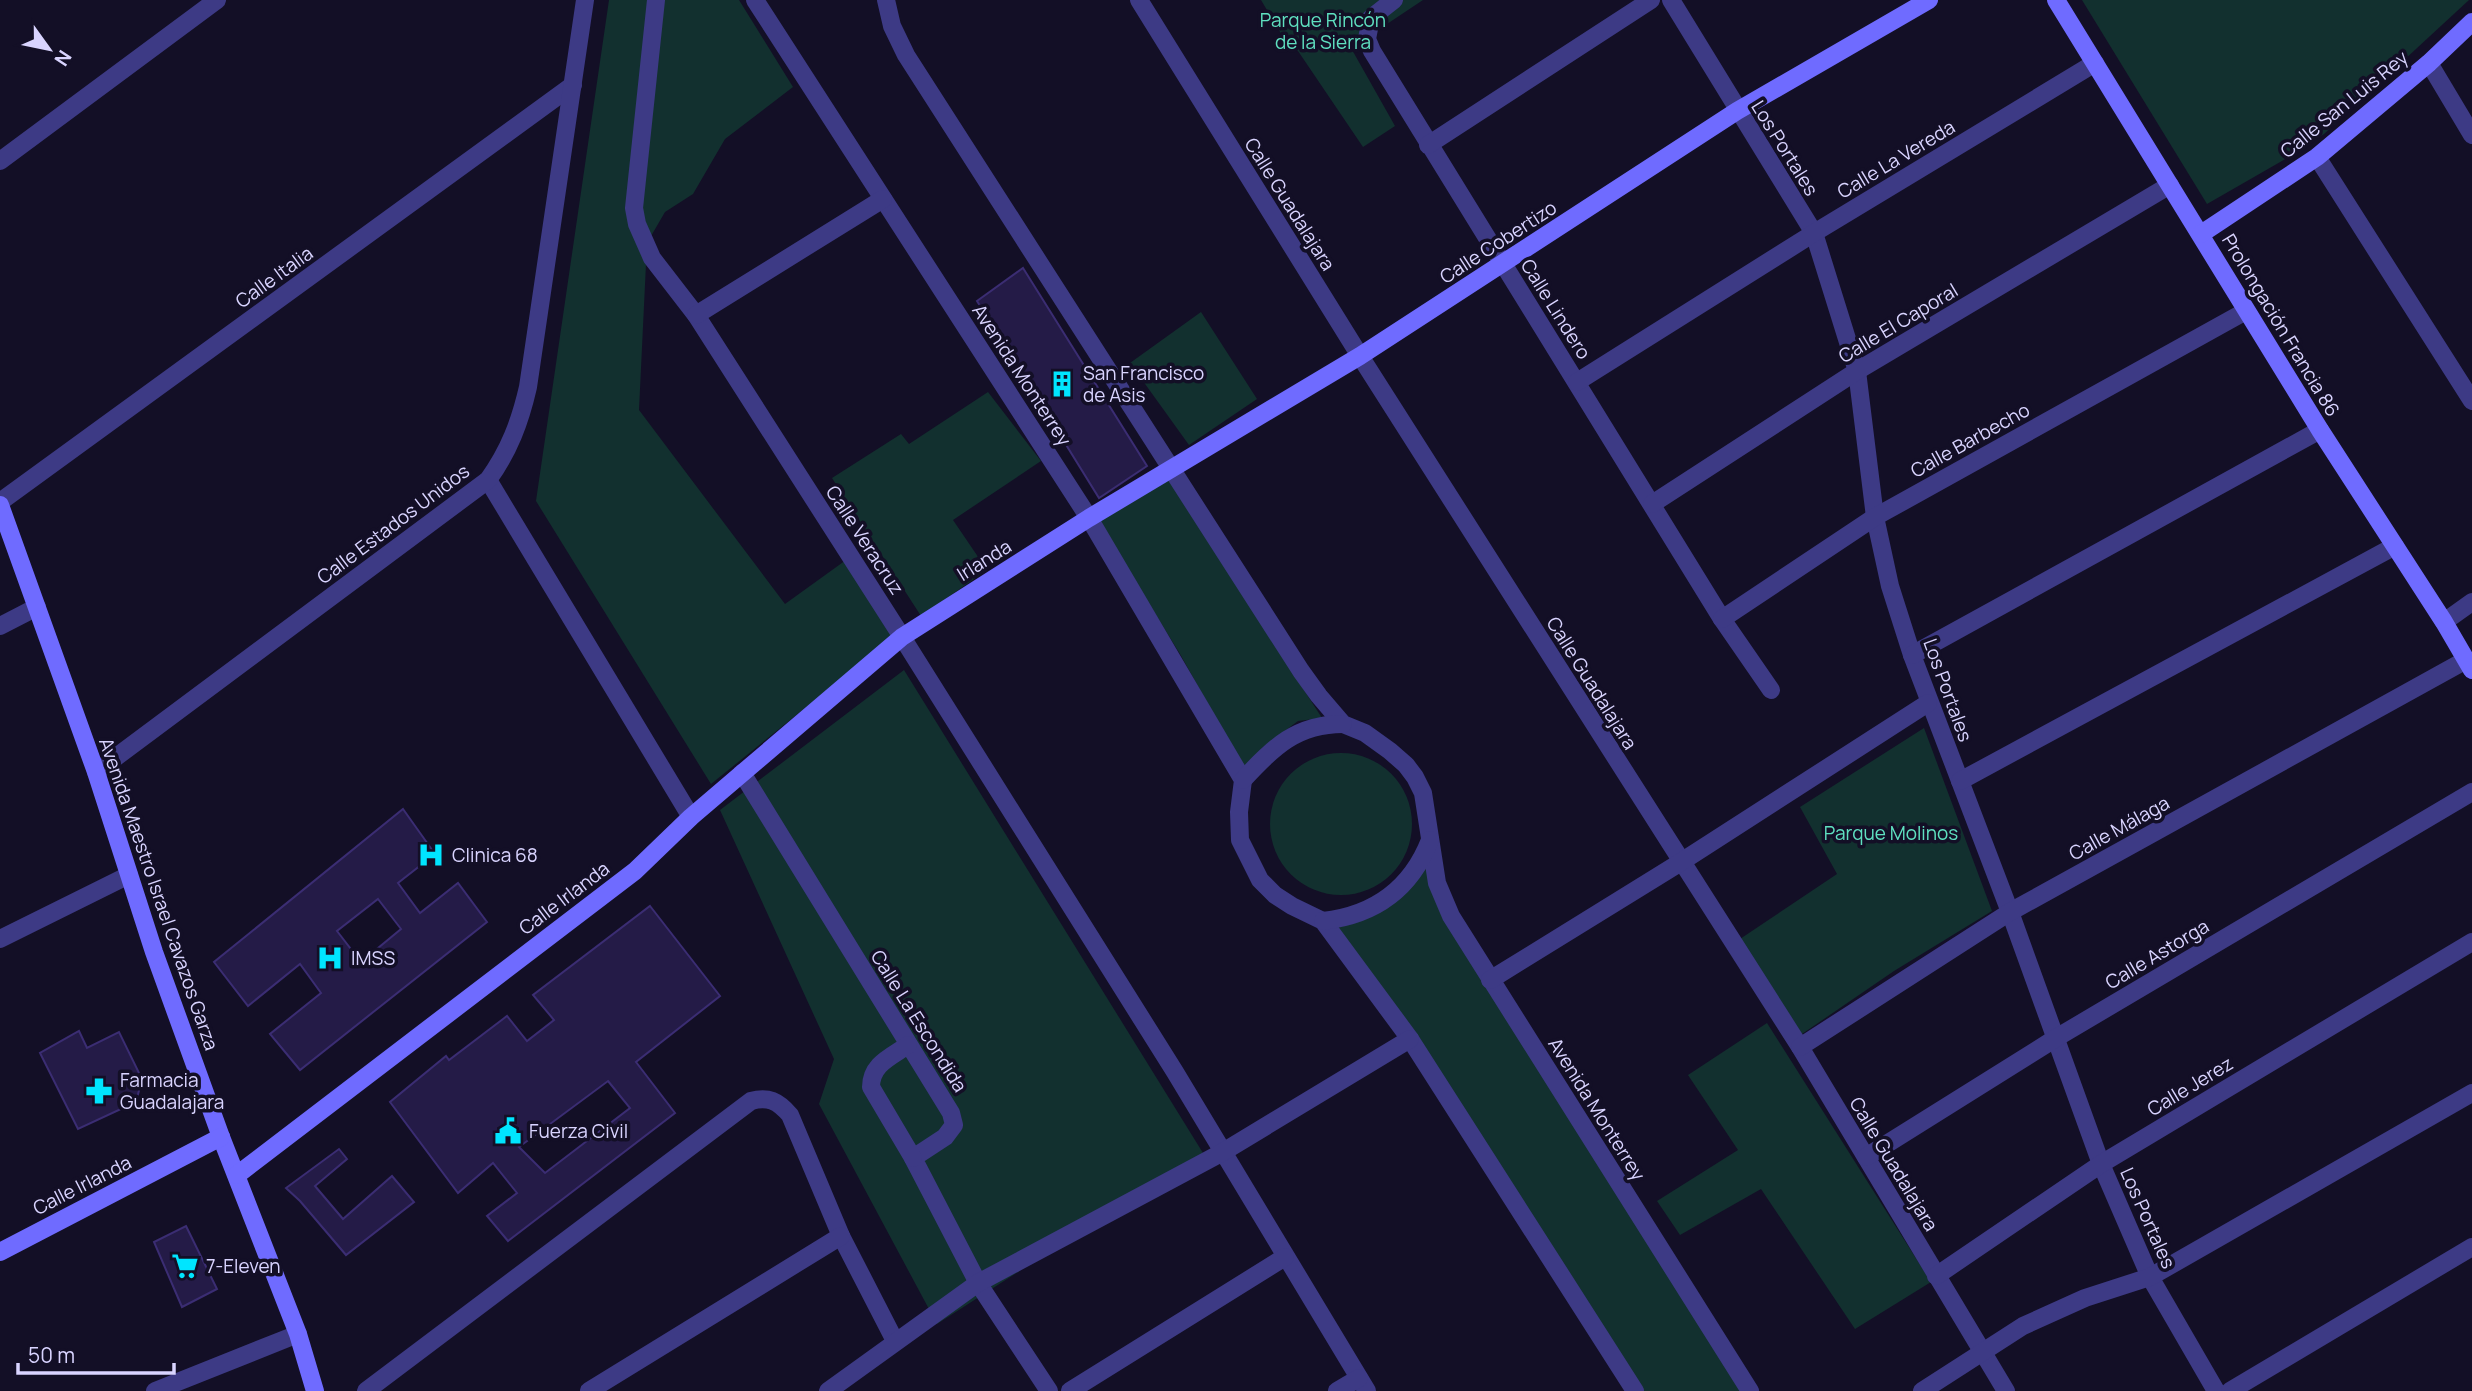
<svg xmlns="http://www.w3.org/2000/svg" width="2472" height="1391" font-family="Manrope,sans-serif">
	<rect width="100%" height="100%" fill="#130f26"/>
	<g fill="#12302f">
		<polygon points="609,0 739,0 793,87 725,139 693,194 665,212 647,243 639,410 785,604 846,560 898,633 711,784 536,501"/>
		<polygon points="1261,0 1423,0 1351,48 1395,126 1363,147 1298,51 1286,42"/>
		<polygon points="2082,0 2469,0 2324,134 2294,154 2207,204"/>
		<polygon points="1201,312 1257,399 1189,445 1130,363"/>
		<polygon points="988,392 1041,461 953,520 987,570 921,616 832,478 901,434 909,444"/>
		<polygon points="1168,479 1322,718 1298,721 1262,748 1245,770 1180,654 1098,521"/>
		<polygon points="904,670 1203,1153 937,1324 819,1104 834,1059 720,810"/>
		<polygon points="1924,728 1992,911 1894,971 1802,1034 1740,939 1837,874 1800,807"/>
		<circle cx="1341" cy="824" r="71"/>
		<polygon points="1422,861 1751,1391 1633,1391 1323,921 1349,917"/>
		<polygon points="1767,1023 1931,1282 1855,1329 1761,1189 1680,1235 1657,1201 1738,1150 1688,1075"/>
	</g>
	<g fill="#241b47" stroke="#3b2d73" stroke-width="2" fill-rule="evenodd">
		<polygon points="1023,268 1147,466 1099,498 977,301"/>
		<path d="M 403,809 L 435,854 L 398,883 L 420,913 L 458,883 L 487,922 L 300,1070 L 270,1034 L 321,993 L 300,964 L 248,1006 L 214,962 ZM 378,899 L 401,929 L 361,962 L 337,931 Z"/>
		<path d="M 650,906 L 720,996 L 636,1062 L 675,1113 L 508,1241 L 487,1216 L 517,1193 L 493,1163 L 458,1193 L 390,1102 L 446,1056 L 449,1060 L 507,1016 L 527,1041 L 554,1020 L 533,995 ZM 608,1081 L 630,1108 L 545,1173 L 519,1147 Z"/>
		<polygon points="79,1031 87,1048 119,1032 142,1079 136,1102 78,1129 40,1053"/>
		<polygon points="339,1149 347,1159 315,1186 343,1219 392,1176 414,1202 346,1255 300,1201 286,1188"/>
		<polygon points="186,1226 217,1289 182,1307 154,1242"/>
	</g>
	<g fill="none" stroke-linecap="round" stroke-linejoin="round">
		<g stroke="#3d3a85" stroke-width="18">
			<polyline points="656,0 634,208 637,224 652,258 696,315 902,637 1175,1072 1367,1391"/>
			<polyline points="755,0 1089,518 1243,780 1239,812 1240,840 1260,880 1275,895 1292,906 1323,921 1410,1039 1635,1391"/>
			<polyline points="886,0 892,26 906,55 1301,671 1319,696 1343,724 1365,733 1390,751 1406,765 1415,777 1423,793 1437,883 1451,916 1750,1391"/>
			<polyline points="1139,0 1360,356 1800,1047 2006,1391"/>
			<polyline points="1394,0 1371,18 1367,39 1372,51 1722,619 1771,690"/>
			<polyline points="1671,0 1814,233 1857,371 1875,517 1890,586 1912,655 2010,912 2101,1164 2150,1277 2216,1391"/>
			<polyline points="2429,63 2472,135"/>
			<polyline points="1428,145 1651,0"/>
			<polyline points="2317,157 2472,401"/>
			<polyline points="0,161 217,0"/>
			<polyline points="696,315 883,199"/>
			<polyline points="1577,382 1814,233 2095,63"/>
			<polyline points="488,480 691,817"/>
			<polyline points="0,502 573,85"/>
			<polyline points="1652,504 1857,371 2170,185"/>
			<polyline points="1722,619 1875,517 2246,311"/>
			<polyline points="2444,622 2472,602"/>
			<polyline points="0,626 37,607"/>
			<polyline points="1912,655 2320,430"/>
			<path d="M 96,772 L 488,480 C 509,451 520,422 528,387 L 585,0"/>
			<polyline points="742,773 951,1113 954,1125 945,1137 913,1158 978,1283 1049,1391"/>
			<path d="M 1243,780 C 1273,747 1297,724 1343,724"/>
			<polyline points="1960,781 2395,546"/>
			<path d="M 1323,921 C 1375,915 1411,889 1430,840"/>
			<polyline points="0,939 129,875"/>
			<polyline points="1490,980 1681,862 1928,703"/>
			<path d="M 908,1045 C 891,1057 871,1064 871,1087 L 913,1158"/>
			<polyline points="1800,1047 2010,912 2466,660"/>
			<polyline points="1866,1157 2056,1038 2472,792"/>
			<polyline points="1936,1276 2101,1164 2472,942"/>
			<polyline points="155,1391 298,1334"/>
			<path d="M 366,1391 L 751,1101 C 768,1096 778,1101 790,1115 L 841,1236 L 895,1341"/>
			<polyline points="589,1391 841,1236"/>
			<polyline points="828,1391 978,1283 1223,1152 1410,1039"/>
			<polyline points="1070,1391 1285,1257"/>
			<polyline points="1337,1391 1359,1378"/>
			<polyline points="1922,1391 2023,1326 2085,1298 2150,1277 2472,1093"/>
			<polyline points="2230,1391 2472,1247"/>
		</g>
		<g stroke="#6f6bff" stroke-width="18">
			<polyline points="2056,0 2320,430 2444,622 2472,670"/>
			<polyline points="2201,234 2317,157 2429,63 2472,22"/>
			<polyline points="0,505 96,772 154,952 221,1137 298,1334 315,1391"/>
			<polyline points="237,1175 635,871 691,817 902,637 1089,518 1360,356 1737,111 1929,0"/>
			<polyline points="0,1252 221,1137"/>
		</g>
	</g>
	<defs>
		<g id="building-bare" transform="scale(2.1)"><path d="M-4-6H4V6H1V3H-1V6H-4ZM-2.5-4.3h1.7v1.8h-1.7ZM.8-4.3h1.7v1.8H.8ZM-2.5-1h1.7V.8h-1.7ZM.8-1h1.7V.8H.8Z" fill="#00e5ff" stroke="#130f26" stroke-width="2.5" paint-order="stroke"/></g>
		<g id="hospital-bare" transform="scale(2.1)"><path d="M-5-5h3v3.5h4V-5h3V5h-3V1.5h-4V5h-3Z" fill="#00e5ff" stroke="#130f26" stroke-width="2.5" paint-order="stroke"/></g>
		<g id="pharmacy-bare" transform="scale(2.1)"><path d="M-2-6h4v4h4v4h-4v4h-4v-4h-4v-4h4Z" fill="#00e5ff" stroke="#130f26" stroke-width="2.5" paint-order="stroke"/></g>
		<g id="civic-bare" transform="scale(2.1)"><path d="M-.6-6.5H3V-4.5H.6V-3L4-1V1h2V6H-6V1h2V-1L-.6-3ZM-1.2 2.5V6h2.4V2.5Z" fill="#00e5ff" stroke="#130f26" stroke-width="2.5" paint-order="stroke"/></g>
		<g id="supermarket-bare" transform="scale(2.1)"><path d="M-6-5.5h2.5l.6 2H6L4.5 2H-2.5L-4.4-4H-6ZM-1.5 3.2a1.3 1.3 0 1 0 .1 0ZM3 3.2a1.3 1.3 0 1 0 .1 0Z" fill="#00e5ff" stroke="#130f26" stroke-width="2.5" paint-order="stroke"/></g>
	</defs>
	<g fill-rule="evenodd">
		<use href="#building-bare" x="1062" y="384"/>
		<use href="#hospital-bare" x="431" y="855"/>
		<use href="#hospital-bare" x="330" y="958"/>
		<use href="#pharmacy-bare" x="99" y="1091"/>
		<use href="#civic-bare" x="508" y="1131"/>
		<use href="#supermarket-bare" x="185" y="1266"/>
	</g>
	<g text-anchor="middle" stroke-width="7" stroke-linejoin="round" paint-order="stroke">
		<g font-size="19" fill="#5fe0c0" stroke="#130f26">
			<text x="1323" y="27">Parque Rincón<tspan x="1323" dy="22">de la Sierra</tspan></text>
			<text x="1891" y="840">Parque Molinos</text>
		</g>
		<g font-size="19" fill="#d9d4ff" stroke="#130f26">
			<text transform="translate(2344 104) rotate(-39)" y="7">Calle San Luis Rey</text>
			<text transform="translate(1785 148) rotate(58)" y="7">Los Portales</text>
			<text transform="translate(1896 159) rotate(-31)" y="7">Calle La Vereda</text>
			<text transform="translate(1290 204) rotate(58)" y="7">Calle Guadalajara</text>
			<text transform="translate(1498 242) rotate(-33)" y="7">Calle Cobertizo</text>
			<text transform="translate(274 277) rotate(-36)" y="7">Calle Italia</text>
			<text transform="translate(1556 309) rotate(58)" y="7">Calle Lindero</text>
			<text transform="translate(1898 323) rotate(-31)" y="7">Calle El Caporal</text>
			<text transform="translate(2281 325) rotate(59)" y="7">Prolongación Francia 86</text>
			<text transform="translate(1022 375) rotate(57)" y="7">Avenida Monterrey</text>
			<text transform="translate(1970 440) rotate(-29)" y="7">Calle Barbecho</text>
			<text transform="translate(393 524) rotate(-37)" y="7">Calle Estados Unidos</text>
			<text transform="translate(865 540) rotate(57)" y="7">Calle Veracruz</text>
			<text transform="translate(984 560) rotate(-32)" y="7">Irlanda</text>
			<text transform="translate(1592 683) rotate(58)" y="7">Calle Guadalajara</text>
			<text transform="translate(1948 690) rotate(70)" y="7">Los Portales</text>
			<text transform="translate(2119 828) rotate(-29)" y="7">Calle Málaga</text>
			<text transform="translate(159 894) rotate(71)" y="7">Avenida Maestro Israel Cavazos Garza</text>
			<text transform="translate(564 898) rotate(-37)" y="7">Calle Irlanda</text>
			<text transform="translate(2157 954) rotate(-31)" y="7">Calle Astorga</text>
			<text transform="translate(919 1021) rotate(58)" y="7">Calle La Escondida</text>
			<text transform="translate(2190 1086) rotate(-31)" y="7">Calle Jerez</text>
			<text transform="translate(1597 1109) rotate(58)" y="7">Avenida Monterrey</text>
			<text transform="translate(1894 1164) rotate(59)" y="7">Calle Guadalajara</text>
			<text transform="translate(82 1185) rotate(-27)" y="7">Calle Irlanda</text>
			<text transform="translate(2148 1218) rotate(66)" y="7">Los Portales</text>
		</g>
		<g font-size="19" fill="#d9d4ff" stroke="#130f26" text-anchor="start">
			<text x="1083" y="380">San Francisco<tspan x="1083" dy="22">de Asis</tspan></text>
			<text x="452" y="862">Clinica 68</text>
			<text x="351" y="965">IMSS</text>
			<text x="120" y="1087">Farmacia<tspan x="120" dy="22">Guadalajara</tspan></text>
			<text x="529" y="1138">Fuerza Civil</text>
			<text x="206" y="1273">7-Eleven</text>
		</g>
	</g>
	<g transform="translate(49 49) rotate(123)" stroke="#130f26" stroke-width="5" paint-order="stroke">
	<path d="M0-5L12 26L0 18L-12 26Z" fill="#d9d4ff"/>
	<text y="-10" font-size="19" font-weight="bold" text-anchor="middle" fill="#d9d4ff">N</text>
	</g>
	<path d="M18 1363v10h156v-10" fill="none" stroke="#d9d4ff" stroke-width="3.5"/>
	<text x="28" y="1363" font-size="21" fill="#d9d4ff" stroke="#130f26" stroke-width="5" paint-order="stroke">50 m</text>
</svg>
